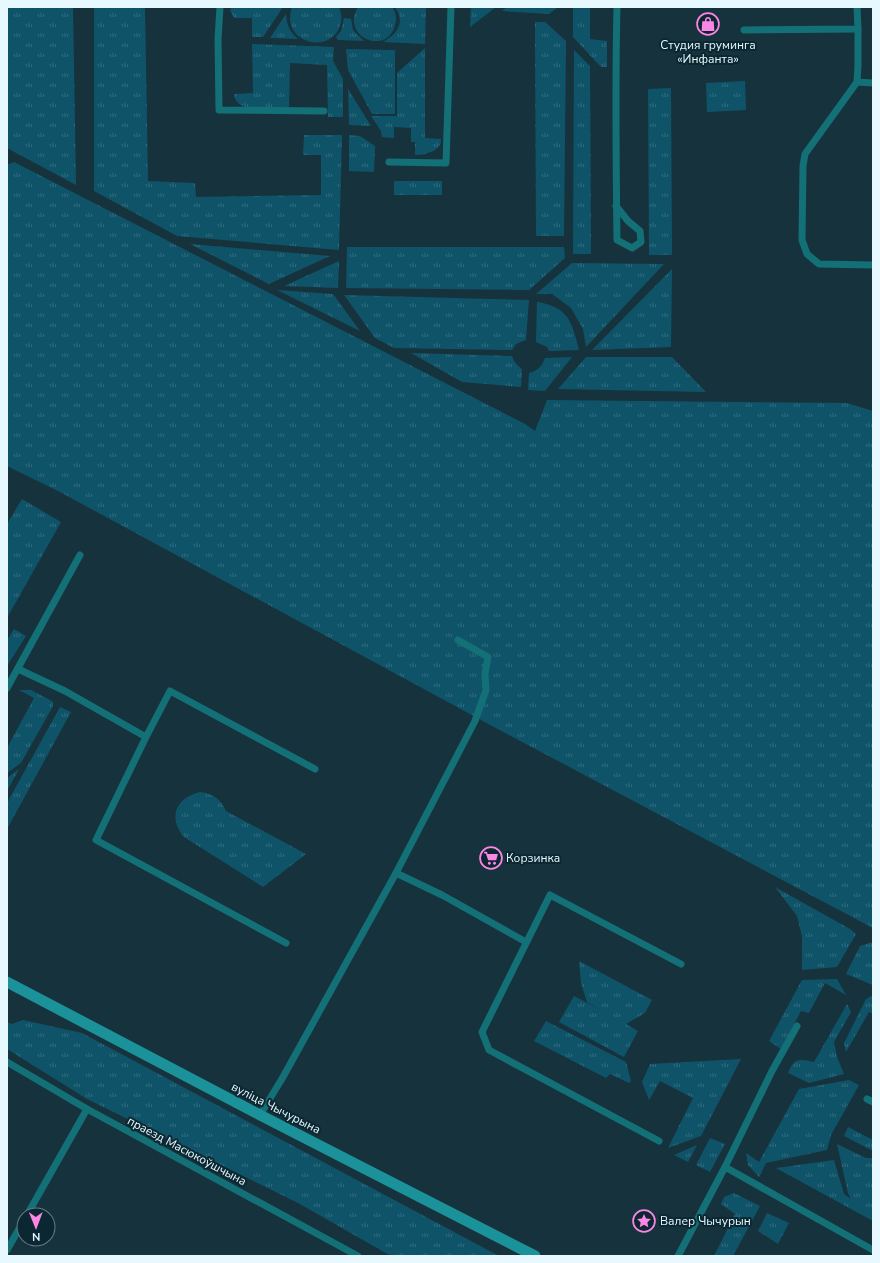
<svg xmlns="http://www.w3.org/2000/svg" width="880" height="1263" font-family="'Nunito Sans',sans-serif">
	<defs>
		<pattern id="grass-tufts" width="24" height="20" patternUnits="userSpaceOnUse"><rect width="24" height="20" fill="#0f5369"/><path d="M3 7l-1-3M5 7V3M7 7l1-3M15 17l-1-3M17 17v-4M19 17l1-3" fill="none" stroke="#326c80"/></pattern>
	</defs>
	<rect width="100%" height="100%" fill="#16323c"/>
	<g fill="url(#grass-tufts)">
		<polygon points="7,7 73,7 76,185 7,148"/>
		<polygon points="94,7 145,7 148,181 195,183 196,197 321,195 321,155 303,155 304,135 342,135 339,250 177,236 94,191"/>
		<polygon points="232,7 283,7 263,37 252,37 252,18 234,18 230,10"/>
		<path d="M 292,7 L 339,7 C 341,12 342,17 341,22 C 334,57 279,44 292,7 Z"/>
		<path d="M 358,7 L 392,7 C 396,12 397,18 395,25 C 388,56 340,38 358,7 Z"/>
		<path d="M 395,7 L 426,7 L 425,44 L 383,42 C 397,34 406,23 395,7 Z"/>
		<polygon points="471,7 496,7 470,27"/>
		<polygon points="507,7 558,7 549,14 502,11"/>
		<polygon points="573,7 590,7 590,39 607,41 607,67 601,67 573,37"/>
		<path d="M 286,14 C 287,27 289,30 298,39 L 270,38 Z"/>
		<polygon points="344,18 351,19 353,30 364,41 338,40 336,37 341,31"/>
		<polygon points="535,22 545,22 566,41 564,236 536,236"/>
		<path d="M 252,44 L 334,47 L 333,61 L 343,79 L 343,117 L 328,117 L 327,65 L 290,63 L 289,107 L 245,107 C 238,104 235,101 234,94 L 253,93 Z"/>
		<path d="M 425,48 L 425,138 L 441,139 C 442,151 425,155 415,155 L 415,142 L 411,142 L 411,128 L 394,127 L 394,138 L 382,137 L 381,131 L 371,116 L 397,116 L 397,73 Z"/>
		<polygon points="346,49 395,50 395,114 372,114 348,70"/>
		<polygon points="574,50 590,66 591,254 573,254"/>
		<polygon points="745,81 746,110 707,112 706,83"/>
		<polygon points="671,88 672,255 649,255 648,89"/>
		<polygon points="348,89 371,126 349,125"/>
		<polygon points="349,135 360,136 375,146 374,172 349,171"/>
		<polygon points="14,162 525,424 535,431 547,400 847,403 873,411 873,928 494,727 58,491 7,466 7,165"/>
		<rect x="394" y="181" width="48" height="14"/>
		<polygon points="190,244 330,256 269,284"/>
		<polygon points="347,247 564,247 565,258 529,290 346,288"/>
		<polygon points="339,261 338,288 284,286"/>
		<polygon points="572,263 664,264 586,347 583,329 571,308 552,294 536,294"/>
		<polygon points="672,269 671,347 592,350"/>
		<polygon points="277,290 333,294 360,331"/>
		<polygon points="344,295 529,300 526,340 516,344 512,350 394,348 375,338"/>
		<path d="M 537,302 C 568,307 572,321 579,350 L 549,351 L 547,347 L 536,342 Z"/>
		<path d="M 411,353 L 512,356 C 514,362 517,365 522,369 L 521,387 L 462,382 Z"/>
		<path d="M 572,357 L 545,391 L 528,390 L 529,373 C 538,371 542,366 545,358 Z"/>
		<polygon points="586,357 672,357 706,392 558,389"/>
		<polygon points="22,499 61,522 7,618 7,524"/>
		<polygon points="14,629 26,636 7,666 7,640"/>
		<polygon points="19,690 31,690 50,700 53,702 53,706 21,763 7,773 7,748 34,698"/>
		<polygon points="60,707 71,712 7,829 7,803"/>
		<polygon points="19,769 7,791 7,778"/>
		<path d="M 200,792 C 213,794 220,798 226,811 L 306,854 L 263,887 L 184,837 C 168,818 175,798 200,792 Z"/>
		<polygon points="775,887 850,929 856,934 837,967 802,970 802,936 797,916"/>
		<polygon points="873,942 873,985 846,974 860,946"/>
		<polygon points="579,961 652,1000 645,1013 626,1024 638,1031 624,1057 559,1022 574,996 605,1012 587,1002 581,983"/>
		<polygon points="837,979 846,995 825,983 809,1013 801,1011 781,1049 769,1041 802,980"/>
		<polygon points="873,995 873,1014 869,1012 846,1052 844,1043 866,999"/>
		<path d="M 847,1004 L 851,1012 L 834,1042 L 837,1057 L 844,1074 L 809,1083 L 788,1073 C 794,1057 800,1059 814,1062 Z"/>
		<polygon points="23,1020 82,1033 499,1256 391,1256 298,1203 87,1099 7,1049 7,1022 12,1024"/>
		<polygon points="546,1021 626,1062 631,1081 629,1083 610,1074 606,1078 534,1041"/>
		<polygon points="741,1059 701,1136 668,1148 693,1098 660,1081 649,1100 642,1082 650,1064"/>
		<polygon points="849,1080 859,1085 831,1135 827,1150 766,1163 759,1177 748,1165 746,1153 759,1162 799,1089"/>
		<polygon points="848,1127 873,1140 873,1151 844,1136"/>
		<polygon points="710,1138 725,1144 710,1172 696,1165"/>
		<polygon points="837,1144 866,1158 873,1158 873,1221 776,1168 834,1160 844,1194 851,1199 848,1193"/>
		<polygon points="697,1145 688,1162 674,1155"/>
		<polygon points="734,1193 760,1206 733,1256 714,1256 735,1214 721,1204 724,1197"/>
		<polygon points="767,1213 789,1223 778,1244 758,1231"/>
	</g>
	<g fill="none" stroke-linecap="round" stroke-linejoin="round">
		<g stroke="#137077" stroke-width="7">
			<polyline points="220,7 218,39 219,110 324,111"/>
			<polyline points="858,29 858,65 857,82 805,154 803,166 802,240 807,254 819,264 873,265"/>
			<polyline points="744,30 858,29 857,7"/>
			<polyline points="857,82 873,83"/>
			<polyline points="389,162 446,163 451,7"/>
			<path d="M 616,206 L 628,221 L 640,231 L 641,242 L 632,248 L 617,240 C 616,162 615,85 617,7"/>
			<polyline points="18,669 65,691 146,737"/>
			<polyline points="7,688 80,555"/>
			<polyline points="396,873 442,895 526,942"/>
			<polyline points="286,943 96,840 146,737 170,691 315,769"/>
			<polyline points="7,1062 87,1109 358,1256"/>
			<polyline points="867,1099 873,1102"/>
			<polyline points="260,1115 283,1077 396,873 475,721 486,690 485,674 488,657 458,640"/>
			<polyline points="659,1141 489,1050 482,1032 550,895 681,964"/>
			<polyline points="725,1167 772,1071 797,1026"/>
			<polyline points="27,1215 87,1109"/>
			<polyline points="7,1250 24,1220"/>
			<polyline points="678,1256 725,1167 873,1250"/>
		</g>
		<polyline stroke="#1b929a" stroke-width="11" points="7,982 260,1115 535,1256"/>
	</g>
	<defs>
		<g id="shop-ring" transform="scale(1.15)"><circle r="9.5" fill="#0b2832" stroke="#fc86e4" stroke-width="1.5"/><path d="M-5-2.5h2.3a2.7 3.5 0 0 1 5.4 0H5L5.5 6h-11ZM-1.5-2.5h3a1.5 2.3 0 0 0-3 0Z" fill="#fc86e4"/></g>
		<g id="supermarket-ring" transform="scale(1.15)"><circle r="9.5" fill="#0b2832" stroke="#fc86e4" stroke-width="1.5"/><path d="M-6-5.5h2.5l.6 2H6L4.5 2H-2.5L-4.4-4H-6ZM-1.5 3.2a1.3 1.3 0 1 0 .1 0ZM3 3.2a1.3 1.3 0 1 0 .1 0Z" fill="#fc86e4"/></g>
		<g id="sight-ring" transform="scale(1.15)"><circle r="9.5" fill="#0b2832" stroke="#fc86e4" stroke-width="1.5"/><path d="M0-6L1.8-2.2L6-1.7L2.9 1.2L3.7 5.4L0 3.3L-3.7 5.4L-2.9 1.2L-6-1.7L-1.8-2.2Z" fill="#fc86e4"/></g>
	</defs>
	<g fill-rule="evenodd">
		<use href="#shop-ring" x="708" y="24"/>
		<use href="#supermarket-ring" x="491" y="858"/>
		<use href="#sight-ring" x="644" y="1221"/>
	</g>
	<g text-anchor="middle" stroke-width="4" stroke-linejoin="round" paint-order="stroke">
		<g font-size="12" fill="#e7f8fe" stroke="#0b2832" text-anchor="start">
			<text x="708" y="49" text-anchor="middle">Студия груминга<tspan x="708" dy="14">«Инфанта»</tspan></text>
			<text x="506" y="862">Корзинка</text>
			<text x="660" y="1225">Валер Чычурын</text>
		</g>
		<g font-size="12" fill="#e7f8fe" stroke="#0b2832">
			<text transform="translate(276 1108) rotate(27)" y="4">вуліца Чычурына</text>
			<text transform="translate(187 1151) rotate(28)" y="4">праезд Масюкоўшчына</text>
		</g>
	</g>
	<rect width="880" height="1263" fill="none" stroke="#e7f8fe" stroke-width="16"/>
	<g transform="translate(36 1227) rotate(179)"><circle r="19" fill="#0b2832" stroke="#637b84"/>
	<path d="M0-3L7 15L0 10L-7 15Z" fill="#fc86e4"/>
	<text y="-6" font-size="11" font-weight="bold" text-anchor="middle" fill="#e7f8fe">N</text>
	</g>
</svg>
